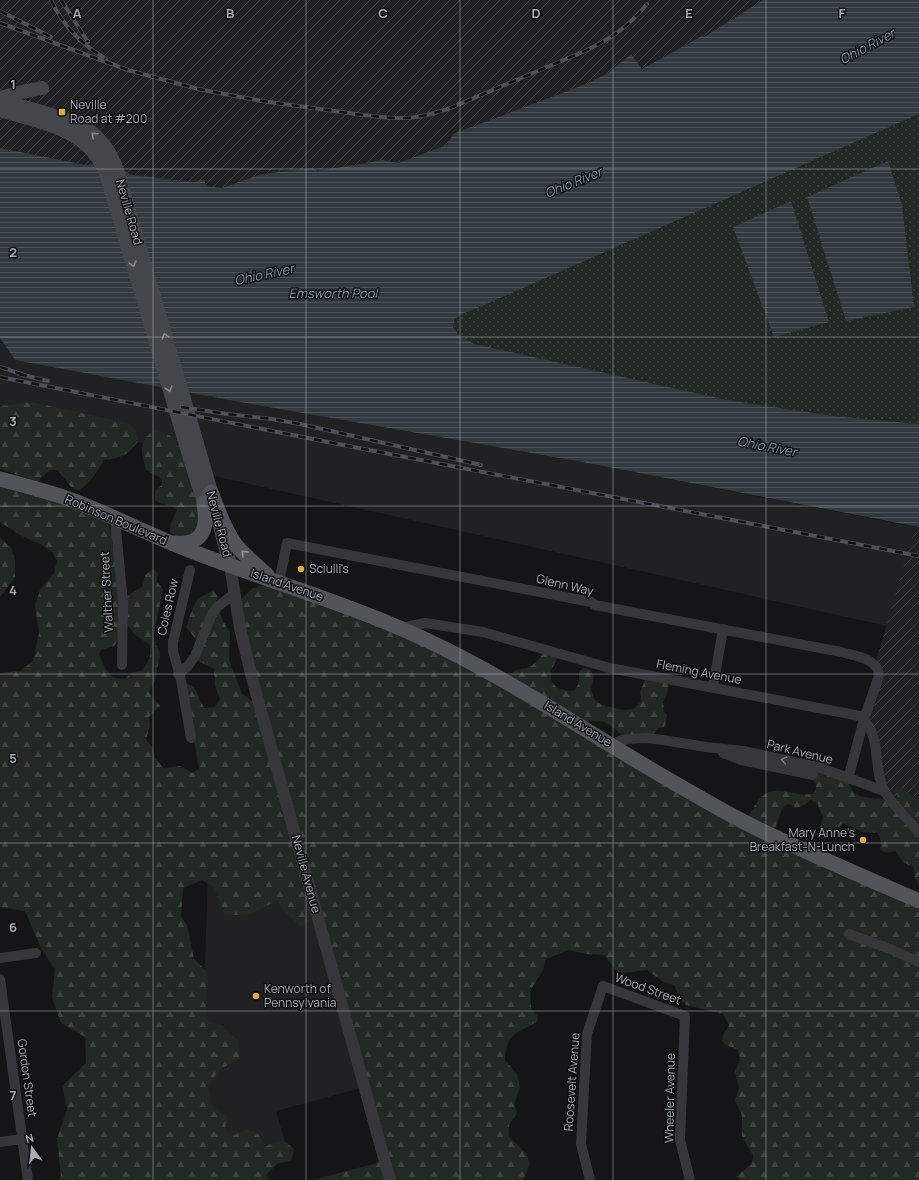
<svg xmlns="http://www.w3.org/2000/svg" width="919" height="1180" font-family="Manrope,sans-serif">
	<defs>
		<pattern id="industrial-furrows" width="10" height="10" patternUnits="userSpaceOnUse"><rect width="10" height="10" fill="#212124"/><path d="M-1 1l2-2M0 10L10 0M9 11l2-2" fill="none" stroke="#3e3f42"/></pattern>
		<pattern id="green-dots" width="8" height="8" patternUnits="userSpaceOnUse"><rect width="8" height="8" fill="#222823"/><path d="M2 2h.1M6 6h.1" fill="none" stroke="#3f4441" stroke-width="1.8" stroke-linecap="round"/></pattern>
		<pattern id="forest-firs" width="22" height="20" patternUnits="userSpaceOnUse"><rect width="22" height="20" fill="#222823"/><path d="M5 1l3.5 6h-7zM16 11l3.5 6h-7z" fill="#3f4441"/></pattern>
		<pattern id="water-rules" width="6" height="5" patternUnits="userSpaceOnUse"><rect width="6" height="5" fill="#323a40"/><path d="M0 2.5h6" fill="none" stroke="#4d5459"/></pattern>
	</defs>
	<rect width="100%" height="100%" fill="#151517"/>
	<g fill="#212124">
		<polygon points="0,338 15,360 240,402 581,462 915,527 887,626 205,474 199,454 0,415"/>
		<polygon points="262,713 365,1087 276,1111 286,1146 198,1169 213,726"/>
	</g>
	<g fill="url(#industrial-furrows)">
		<polygon points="0,0 763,0 704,37 702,36 642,69 630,54 608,73 586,84 453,134 447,145 398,163 383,160 318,171 313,168 262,174 222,188 206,186 204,180 195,182 132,175 116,167 0,100"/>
		<polygon points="0,110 51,125 101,163 86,165 0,148"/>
		<polygon points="915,527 919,527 919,833 884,791 864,719 879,676 875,665"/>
	</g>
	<polygon fill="url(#green-dots)" points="919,114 919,424 834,416 727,400 475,344 460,337 453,328 455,319 462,314 480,307"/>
	<g fill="url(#forest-firs)">
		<path d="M 31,402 L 128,423 L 135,430 L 138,441 C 129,455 121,458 104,460 L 92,479 L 79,491 C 60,487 63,451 38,482 L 0,469 L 0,406 Z"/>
		<path d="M 154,429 C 159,431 167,433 171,436 C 177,442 181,449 184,457 C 189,468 203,516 198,526 C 194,533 188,535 180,537 L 170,532 L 170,526 L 177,509 C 170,504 162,505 155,500 C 154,492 156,489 162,485 L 162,479 L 146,470 C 141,451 138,444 154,429 Z"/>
		<polygon points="0,480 100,514 112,531 112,547 117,557 121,637 114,646 101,650 99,654 105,668 113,678 125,679 131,673 143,670 150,657 150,645 134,634 127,624 126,597 143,586 145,575 153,569 158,573 157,582 163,589 153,637 160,654 155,681 149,692 160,706 149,717 150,726 146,739 153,748 155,757 163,768 180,766 192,773 199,769 184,682 194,687 204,708 215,707 220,699 215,686 214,669 198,661 198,642 186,627 191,613 197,599 213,591 218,596 216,602 223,621 230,633 229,660 242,694 257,705 315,917 301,927 283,910 277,901 246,915 225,915 214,887 202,880 183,888 181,916 187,925 194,959 206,971 206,1021 220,1024 238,1041 240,1058 219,1070 208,1086 211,1104 228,1117 225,1127 230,1137 247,1129 258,1134 266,1146 283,1140 294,1149 291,1161 278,1163 266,1175 269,1180 58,1180 61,1177 57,1139 67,1109 62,1086 86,1063 85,1037 61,1023 52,998 55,969 42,950 25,911 0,907 0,673 20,671 33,661 39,633 35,606 40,590 54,573 57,561 52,552 40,544 20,535 0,522"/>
		<polygon points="0,537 11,548 15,561 15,577 0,597"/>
		<path d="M 273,584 L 449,654 L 662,780 L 919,904 L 919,1180 L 741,1180 L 736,1177 L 752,1163 L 753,1155 L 742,1137 L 742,1116 L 735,1100 L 739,1088 L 735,1071 C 740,1062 741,1061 738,1050 L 726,1045 L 722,1041 L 723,1035 L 729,1025 L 723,1014 L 686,1005 L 682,1001 L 674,985 L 662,981 L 647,970 L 622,973 L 616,970 L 604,955 L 586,954 L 568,950 L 546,959 L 543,970 L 530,991 L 531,1008 L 538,1017 L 537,1022 C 516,1032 506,1035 505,1060 L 517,1074 L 520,1087 L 514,1105 C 520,1115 515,1115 510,1123 C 508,1127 509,1133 509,1137 L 526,1153 L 530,1164 L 523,1180 L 390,1180 L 242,627 L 240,600 L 253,588 Z"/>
		<path d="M 545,651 L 558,656 C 556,661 552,667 551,673 C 549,688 564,692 575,690 L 579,683 L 579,672 L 583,668 L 589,669 L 594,675 L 591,690 L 595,701 L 603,705 L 623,710 L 633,709 L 642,701 L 640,692 L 646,678 L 670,679 L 666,697 L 663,702 L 664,711 L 667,715 L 665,726 L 659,728 L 650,737 L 623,737 C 606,720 604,719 580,723 L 509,681 C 513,665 521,672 531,666 C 537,662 541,656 545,651 Z"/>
		<path d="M 818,762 L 826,762 L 835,773 L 847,781 L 854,793 L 862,797 L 882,799 L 889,803 L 919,837 L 919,884 L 915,879 L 914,868 L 903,862 L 896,851 L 887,853 L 880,850 L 881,842 L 878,833 L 863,832 L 843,823 L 836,830 L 825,833 L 820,827 L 823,817 L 817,803 L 811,800 L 804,805 L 796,808 L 788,804 L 783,807 L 773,834 L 746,820 C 758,801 762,786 788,792 C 798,794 804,795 813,794 L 816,789 L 816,783 L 809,777 Z"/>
		<polygon points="902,788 919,802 919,831 902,810 896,790"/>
		<polygon points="384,1161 389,1180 313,1180"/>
	</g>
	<g fill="url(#water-rules)">
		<polygon points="763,0 919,0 919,114 480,307 462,314 455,319 453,327 460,337 475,344 727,400 834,416 919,424 919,527 582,462 240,402 15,360 0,338 0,148 86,165 101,163 116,167 132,175 195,182 204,179 206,186 222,188 262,174 313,168 318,171 383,160 398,163 447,145 453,134 586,84 608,73 631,54 642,69 702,36 704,37"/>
		<polygon points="888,161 902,205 914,307 846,321 807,197"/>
		<polygon points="791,201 829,322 774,337 733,227"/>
	</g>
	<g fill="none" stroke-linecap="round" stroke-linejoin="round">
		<g stroke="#37373b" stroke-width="10">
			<polyline points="115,518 123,603 122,665"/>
			<polyline points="190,570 173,642 173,651 181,680 191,738"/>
			<path d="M 279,582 L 287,543 L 591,602 L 595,605 L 841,652 C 855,656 878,658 879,676 L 864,719 L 848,779"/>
			<path d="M 403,629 L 410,626 L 425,623 L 483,632 L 610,668 L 860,716 C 883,735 872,767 884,790 C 886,795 890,799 893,803 C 902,813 911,823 919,833"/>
			<polyline points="178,674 188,666 195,656 212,614 217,607 234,594"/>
			<polyline points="713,687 723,629"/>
			<polyline points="612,745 619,741 628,739 647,738 663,740 706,747 743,751 818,767 884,791"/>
			<polyline points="723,753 741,760 813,775"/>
			<polyline points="849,934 890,949 919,962"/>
			<polyline points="0,958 36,953"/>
			<polyline points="0,979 28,1180"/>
			<polyline points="0,1142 22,1139"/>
			<polyline points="590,1180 581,1144 587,1034 603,986 685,1016 680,1140 690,1180"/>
		</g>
		<polyline stroke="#37373b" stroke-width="12" points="230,565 240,628 252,678 390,1180"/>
		<g stroke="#45464b" stroke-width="14">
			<polyline points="0,98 22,92 42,88"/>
			<path d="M 0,100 C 16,105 32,109 48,114 C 60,118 74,121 85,128 C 101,138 112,155 118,173 L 214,502"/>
			<path d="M 0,110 C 33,120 73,126 95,154 C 100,160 103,167 106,173 L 189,455 L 207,512"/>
			<polyline points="219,522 230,565"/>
		</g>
		<g stroke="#53545a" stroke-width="15">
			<path d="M 0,479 C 23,485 46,491 69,499 C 110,514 149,535 191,551 C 276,584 365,608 447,650 C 525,689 596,738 671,781 C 699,797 727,814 756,828 C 810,854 864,877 919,901"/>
			<path d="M 211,492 C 218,510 224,529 235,544 C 244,555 256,565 267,575"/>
			<path d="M 174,543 C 181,544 186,544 193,541 C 208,534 206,517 204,503"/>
		</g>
		<g stroke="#505156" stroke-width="4">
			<g id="rail">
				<path d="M 51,0 C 62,24 82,45 106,59"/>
				<polyline points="61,0 88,42"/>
				<polyline points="0,11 51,37"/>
				<path d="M 0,23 L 128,70 L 198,89 L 262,101 L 363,115 L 391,118 L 409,118 L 427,115 L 448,109 L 585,51 C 612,38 628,27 647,4"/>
				<polyline points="0,367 24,375"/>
				<polyline points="19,374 48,381"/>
				<polyline points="0,377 343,445 919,556"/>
				<polyline points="181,407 227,414 272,419 300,424 481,465"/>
			</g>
		</g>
		<use href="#rail" stroke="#101012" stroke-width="2.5" stroke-dasharray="8" stroke-linecap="butt"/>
	</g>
	<defs><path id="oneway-chevron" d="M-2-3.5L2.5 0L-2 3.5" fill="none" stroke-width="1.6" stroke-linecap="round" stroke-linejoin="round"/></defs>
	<g stroke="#868890">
		<use href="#oneway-chevron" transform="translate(94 135) rotate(-138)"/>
		<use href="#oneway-chevron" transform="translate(133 264) rotate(74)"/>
		<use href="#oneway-chevron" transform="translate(165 336) rotate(-106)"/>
		<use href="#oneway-chevron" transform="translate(169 389) rotate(74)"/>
	</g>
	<use stroke="#989aa3" href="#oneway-chevron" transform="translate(244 553) rotate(-133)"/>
	<use stroke="#76777e" href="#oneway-chevron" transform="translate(784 760) rotate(-168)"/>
	<path fill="none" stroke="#a9acb5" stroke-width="1" stroke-opacity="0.55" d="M 153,0 L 153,1180M 306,0 L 306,1180M 460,0 L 460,1180M 613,0 L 613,1180M 766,0 L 766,1180M 0,169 L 919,169M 0,337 L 919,337M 0,506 L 919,506M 0,674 L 919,674M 0,843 L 919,843M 0,1011 L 919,1011"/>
	<g fill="#ddab47" stroke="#101012" stroke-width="1.5">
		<rect x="58" y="108" width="8" height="8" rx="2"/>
		<circle cx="301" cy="569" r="4"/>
		<circle cx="863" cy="840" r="4"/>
		<circle cx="256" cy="996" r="4"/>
	</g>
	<g text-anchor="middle" stroke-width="3" stroke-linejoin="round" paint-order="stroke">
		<g font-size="12" fill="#a9acb5" stroke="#101012" text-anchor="start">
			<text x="70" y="109">Neville<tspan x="70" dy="14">Road at #200</tspan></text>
			<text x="309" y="573">Sciulli's</text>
			<text x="855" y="837" text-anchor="end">Mary Anne's<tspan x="855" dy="14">Breakfast-N-Lunch</tspan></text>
			<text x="264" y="993">Kenworth of<tspan x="264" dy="14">Pennsylvania</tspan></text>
		</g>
		<g font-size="12" fill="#a9acb5" stroke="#101012">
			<text transform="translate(129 212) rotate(74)" y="4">Neville Road</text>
			<text transform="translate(116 520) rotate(23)" y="4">Robinson Boulevard</text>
			<text transform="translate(219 524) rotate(75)" y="4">Neville Road</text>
			<text transform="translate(287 585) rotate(19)" y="4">Island Avenue</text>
			<text transform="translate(565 585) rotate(13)" y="4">Glenn Way</text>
			<text transform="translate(107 592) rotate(-93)" y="4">Walther Street</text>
			<text transform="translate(168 607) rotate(-77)" y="4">Coles Row</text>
			<text transform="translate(699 672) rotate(11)" y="4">Fleming Avenue</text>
			<text transform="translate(578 724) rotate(31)" y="4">Island Avenue</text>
			<text transform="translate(800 752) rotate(14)" y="4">Park Avenue</text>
			<text transform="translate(306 874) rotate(75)" y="4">Neville Avenue</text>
			<text transform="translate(648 989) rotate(20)" y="4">Wood Street</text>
			<text transform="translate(27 1078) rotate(82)" y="4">Gordon Street</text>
			<text transform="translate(572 1082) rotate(-86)" y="4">Roosevelt Avenue</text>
			<text transform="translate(670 1098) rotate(-89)" y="4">Wheeler Avenue</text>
		</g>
		<g font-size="13" font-style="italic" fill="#8399ac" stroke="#101012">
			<text transform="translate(867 46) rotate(-28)" y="5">Ohio River</text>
			<text transform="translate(573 182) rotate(-22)" y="5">Ohio River</text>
			<text transform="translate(264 274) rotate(-12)" y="5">Ohio River</text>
			<text x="333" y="298">Emsworth Pool</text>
			<text transform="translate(767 446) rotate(11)" y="5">Ohio River</text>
		</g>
	</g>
	<g font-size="13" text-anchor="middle" font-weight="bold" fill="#a9acb5" stroke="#101012" stroke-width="3" stroke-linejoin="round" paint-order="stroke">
		<text x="77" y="18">A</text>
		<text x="230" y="18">B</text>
		<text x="383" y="18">C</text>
		<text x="536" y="18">D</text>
		<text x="689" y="18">E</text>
		<text x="842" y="18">F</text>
		<text x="13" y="89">1</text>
		<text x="13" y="257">2</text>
		<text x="13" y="426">3</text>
		<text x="13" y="595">4</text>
		<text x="13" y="763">5</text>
		<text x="13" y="932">6</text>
		<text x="13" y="1100">7</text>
	</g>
	<g transform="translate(32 1148) rotate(345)" stroke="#101012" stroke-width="3" paint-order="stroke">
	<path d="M0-3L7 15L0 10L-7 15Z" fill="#a9acb5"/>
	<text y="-6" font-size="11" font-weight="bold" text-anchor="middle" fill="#a9acb5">N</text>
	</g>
</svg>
